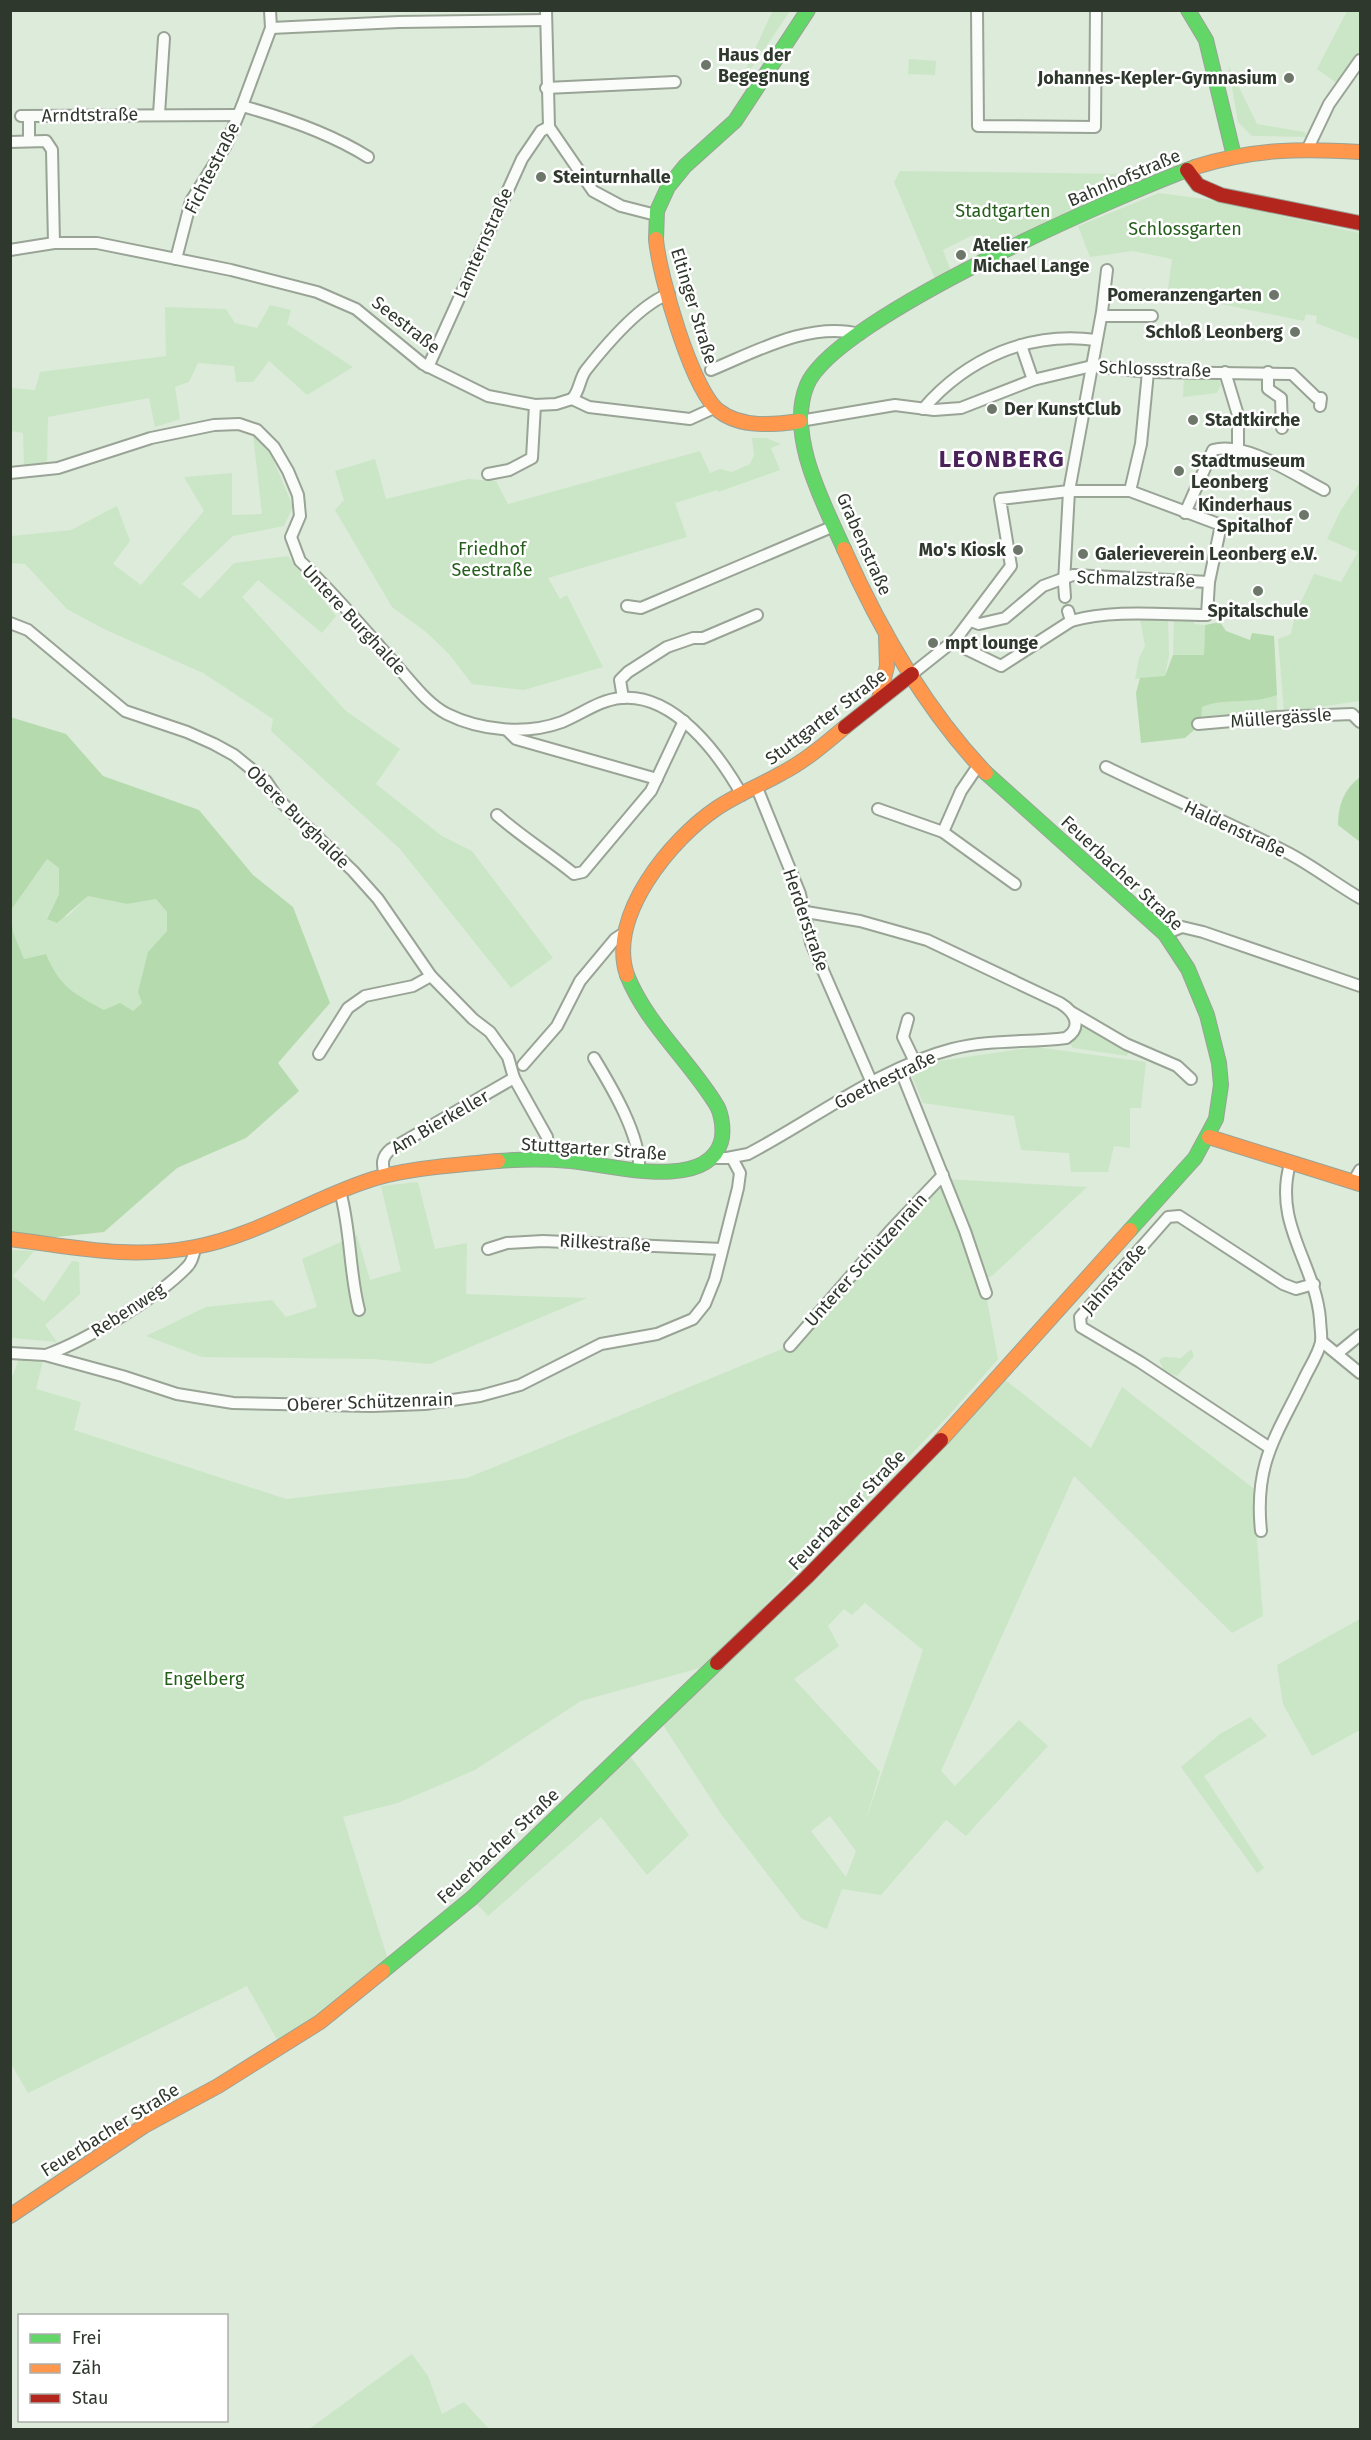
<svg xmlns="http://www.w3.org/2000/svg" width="1371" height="2440" font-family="'Fira Sans',sans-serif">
	<rect width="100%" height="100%" fill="#ddebda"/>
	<g fill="#cbe6c6" fill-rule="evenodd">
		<polygon points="773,10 790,11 744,79 742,77"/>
		<polygon points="1347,11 1360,11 1360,54 1338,84 1317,69"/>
		<polygon points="909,59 936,61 935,75 908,74"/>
		<polygon points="1228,65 1257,124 1305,132 1307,137 1252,136 1238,122"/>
		<polygon points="900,171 1130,174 1155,183 986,262 973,235 943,250 952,274 936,281 894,182"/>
		<polygon points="1159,193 1205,199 1360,233 1360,340 1316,323 1317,316 1306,314 1304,321 1206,301 1168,289 1172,259 1133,251 1090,257 1078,226"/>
		<polygon points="270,305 291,310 287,324 353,367 307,395 269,361 253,382 236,382 234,366 198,363 189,382 175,387 180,419 155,427 149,398 48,417 47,464 24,467 23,433 11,431 11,388 35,390 40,372 166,356 165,307 226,309 235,323 257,328"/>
		<polygon points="1184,378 1218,378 1221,385 1217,393 1183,397"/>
		<polygon points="253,435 270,452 293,507 284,526 233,536 182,584 200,599 234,563 288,556 336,616 322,633 258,580 242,597 346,711 400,749 376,784 442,836 472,851 553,958 511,988 400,849 271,731 273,719 203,673 104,629 67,609 25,564 11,563 11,536 71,530 117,506 130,541 113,564 141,585 204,511 184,477 232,473 232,515 262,514"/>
		<polygon points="752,438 766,438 781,444 771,448 780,470 718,492 717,490 675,503 687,537 548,578 560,599 567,595 603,667 524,690 472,684 449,654 426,632 392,607 335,510 344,500 335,471 375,459 386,499 468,479 496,481 508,504 700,451 710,473 720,469 732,472 750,464 754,455"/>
		<polygon points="1360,482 1360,701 1284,712 1278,639 1291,634 1295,615 1314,574 1341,582 1358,552 1327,539 1341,510"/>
		<polygon points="1139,613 1158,615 1168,620 1169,655 1165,676 1135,679 1139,658 1145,646"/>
		<polygon points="1174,617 1194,617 1194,624 1205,625 1204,655 1173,655"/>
		<path d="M 1277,695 L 1277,717 L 1201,724 L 1202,707 C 1226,697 1250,705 1277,695 Z"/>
		<polygon points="47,859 59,867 59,894 47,918 68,916 88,896 127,904 156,899 167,912 167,931 148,952 142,1003 133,1011 104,1010 79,997 55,976 46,954 24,959 13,932 11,910"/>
		<polygon points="1084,1021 1130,1048 1127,1056 1073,1048 1070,1043"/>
		<polygon points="1036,1047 1146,1062 1141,1108 1130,1108 1130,1148 1114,1146 1108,1172 1071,1172 1069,1153 1021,1150 1014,1116 923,1103 910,1071 932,1062"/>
		<polygon points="947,1179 1087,1187 992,1276 983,1279 998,1359 950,1414 707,1666 581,1701 475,1770 398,1803 343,1817 390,1966 279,2043 247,1986 28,2093 10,2062 10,1375 13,1375 19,1358 43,1361 36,1389 81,1402 74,1430 286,1499 467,1478 780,1350 793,1342"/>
		<polygon points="418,1182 435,1249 467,1243 466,1294 587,1298 430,1364 372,1359 202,1357 146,1336 206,1307 272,1300 286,1317 317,1307 302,1259 357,1235 370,1280 401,1271 381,1186"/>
		<polygon points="10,1250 34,1251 13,1276 44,1302 72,1261 79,1262 80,1294 45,1325 57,1342 11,1338"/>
		<polygon points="1191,1349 1194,1356 1177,1376 1164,1370 1159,1360 1164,1357 1181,1358"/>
		<path d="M 1003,1378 L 1091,1448 L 1122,1387 L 1257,1491 L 1257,1539 L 1263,1616 L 1232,1633 L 1074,1476 L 941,1771 L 955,1786 L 1019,1720 L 1048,1746 L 966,1836 L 946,1820 L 881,1895 L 842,1889 L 827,1929 L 802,1919 L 721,1814 L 663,1725 L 822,1574 ZM 865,1603 L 923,1650 L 865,1823 L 880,1772 L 794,1679 L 839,1646 L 828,1626 L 844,1609 L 852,1615 ZM 830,1816 L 856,1851 L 846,1877 L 811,1831 Z"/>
		<polygon points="1360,1619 1360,1730 1312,1756 1283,1704 1277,1665"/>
		<polygon points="1250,1717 1267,1736 1204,1776 1264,1868 1257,1873 1181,1767 1220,1734"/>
		<polygon points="630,1756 689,1835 647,1875 601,1817 488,1916 476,1903"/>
		<polygon points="412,2354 428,2376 442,2414 464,2402 489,2429 309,2429"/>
	</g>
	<g fill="#b4daad" fill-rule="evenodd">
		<path d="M 1220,622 L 1226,631 L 1250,640 L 1252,633 L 1274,636 L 1277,695 C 1250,705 1226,697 1202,707 L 1201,724 L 1185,738 L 1141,743 L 1136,693 L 1140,678 L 1165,676 L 1173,655 L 1204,655 L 1205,625 Z"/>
		<path d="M 10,717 L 66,734 L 103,776 L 199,810 L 253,875 L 293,907 L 330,1003 L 278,1063 L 299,1091 L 246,1138 L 177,1168 L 104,1232 L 37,1239 L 11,1235 ZM 47,859 L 59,868 L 59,894 L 47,919 L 57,923 L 88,896 L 127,904 L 156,899 L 167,912 L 167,931 L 148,952 L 138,992 L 142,1003 L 133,1011 L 120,1003 L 104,1010 C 74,994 59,986 46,954 L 24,959 L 13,932 L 11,910 Z"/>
		<path d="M 1360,777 L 1360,842 L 1338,825 C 1338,805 1344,789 1360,777 Z"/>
	</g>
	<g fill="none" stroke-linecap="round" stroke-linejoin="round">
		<g stroke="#99a396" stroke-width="14">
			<g id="street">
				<polyline points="546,10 549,127 593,191 621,206 656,215"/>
				<polyline points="977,10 978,126 1095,127 1096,10"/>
				<polyline points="271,28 399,22 546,20"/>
				<polyline points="546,88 675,82"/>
				<path d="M 242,106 C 282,117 333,135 368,157"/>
				<polyline points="159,114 164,38"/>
				<polyline points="21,116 238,115"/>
				<polyline points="29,141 29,116"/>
				<polyline points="10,142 46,141 52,150 54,243"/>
				<polyline points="1308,148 1329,104 1360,60"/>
				<polyline points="10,250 54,243 97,243 231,270 317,292 356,309 423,364 488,396 535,405 556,404 572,399 589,407 690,419 714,408"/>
				<polyline points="176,259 191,201 225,147 242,106 271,28 270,10"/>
				<polyline points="1102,316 1152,316"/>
				<polyline points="1021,345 1033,380"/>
				<polyline points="428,367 522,159 541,131 549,127"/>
				<path d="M 711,370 C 757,351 810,321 860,334"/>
				<polyline points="1225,372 1238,415 1238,448"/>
				<polyline points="1268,372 1268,389 1281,398 1282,428"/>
				<path d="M 572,399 C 580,391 579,379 586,370 C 605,346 640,304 669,294"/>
				<path d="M 923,409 C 967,358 1029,331 1096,340"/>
				<polyline points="800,421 895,405 934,410 961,408 1033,380 1092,366 1148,372 1292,374 1317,398 1321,398 1320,406"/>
				<path d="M 10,473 L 58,468 L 151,438 L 214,425 L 239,424 L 257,430 L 274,447 L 288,471 L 298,495 L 300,516 L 291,537 L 300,561 C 334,593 364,629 395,664 C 411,681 426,703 447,714 C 481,731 527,735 562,722 C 582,714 599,700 621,698 C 674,693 719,754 742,795"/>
				<polyline points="488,474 509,470 532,458 535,405"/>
				<polyline points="1130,491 1141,444 1148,372"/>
				<path d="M 1185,513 L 1213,450 C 1247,441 1294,475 1324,490"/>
				<polyline points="1065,597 1064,583 1069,491 1102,312 1107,270"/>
				<polyline points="627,606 641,608 834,526"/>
				<polyline points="971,621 979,624 1005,618 1043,586 1073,575 1209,582"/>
				<polyline points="10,623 28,630 125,711 187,732 214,744 234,755 266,781 279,800 353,871 378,899 431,976 473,1019 490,1032 508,1057 514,1078 547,1137 549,1160"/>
				<polyline points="956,639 966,649 1001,666 1071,621 1068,611"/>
				<path d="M 912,674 L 956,639 L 1011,566 L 1000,499 L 1069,491 L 1130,491 L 1221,525 L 1209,582 L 1207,615 C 1162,615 1115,609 1071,621"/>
				<polyline points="623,698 620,680 628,672 667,647 693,638 703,638 757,615"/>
				<polyline points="1198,724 1277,717 1352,714 1360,722"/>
				<polyline points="507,730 516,739 657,779"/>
				<path d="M 1106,767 C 1167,797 1229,822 1290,854 C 1314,867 1336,884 1360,898"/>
				<polyline points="757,788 800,894 811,943 872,1083"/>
				<polyline points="878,809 943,832 1015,884"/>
				<path d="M 497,815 C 522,837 548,853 574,874 L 583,872 L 651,791 L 684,721"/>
				<polyline points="943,832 961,791 978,766"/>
				<polyline points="1165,934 1182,927 1203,932 1360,986"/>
				<polyline points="1073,1013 1126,1044 1177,1066 1191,1079"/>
				<polyline points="908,1019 903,1037 915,1062"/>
				<polyline points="319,1054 348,1008 365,996 413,986 431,976"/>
				<path d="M 594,1058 C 611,1086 641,1136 639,1169"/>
				<polyline points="523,1065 557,1026 580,981 615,939 621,935"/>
				<polyline points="900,1069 965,1231 986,1293"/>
				<path d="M 713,1158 L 727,1158 L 748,1154 C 815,1119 879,1068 952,1049 C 990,1039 1028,1043 1066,1038 C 1083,1027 1075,1012 1060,1003 L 927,940 L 860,921 L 806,912"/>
				<path d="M 385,1176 C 382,1164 381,1157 391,1149 L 514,1078"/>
				<polyline points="1353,1182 1360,1170"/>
				<path d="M 340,1191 C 351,1230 349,1271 359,1310"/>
				<polyline points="488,1249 507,1243 543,1241 722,1249"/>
				<polyline points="1321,1341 1360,1373"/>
				<polyline points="790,1346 890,1231 943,1175"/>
				<polyline points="10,1353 45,1355 122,1376 177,1394 233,1403 372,1406 425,1404 480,1396 520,1385 601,1344 657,1334 693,1319 705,1304 715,1279 738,1188 740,1173 732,1158"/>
				<polyline points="1338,1353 1360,1335"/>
				<path d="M 46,1355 C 85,1341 157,1298 186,1268 C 192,1263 194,1255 195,1247"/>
				<polyline points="1270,1448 1140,1362 1081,1327 1080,1317 1168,1217 1179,1216 1283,1284 1296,1289 1314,1284"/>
				<path d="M 1261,1531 C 1254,1463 1276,1437 1304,1379 C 1309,1368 1318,1355 1321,1342 C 1322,1335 1320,1326 1320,1319 C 1315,1263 1273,1224 1290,1164"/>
			</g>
		</g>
		<g stroke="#99a396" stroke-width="16">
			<g id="fast">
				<polyline points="1188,10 1206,40 1234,156"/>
				<polyline points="656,239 657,211 668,187 685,166 735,121 808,10"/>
				<path d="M 844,549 C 824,504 786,435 807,385 C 835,318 1121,194 1195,167"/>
				<polyline points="986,773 1165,934 1188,969 1207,1015 1219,1063 1221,1085 1216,1119 1195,1158 1130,1230"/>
				<path d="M 498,1161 C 522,1159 547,1159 571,1161 C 610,1165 706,1192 721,1142 C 724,1132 722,1115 717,1106 C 690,1061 647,1025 627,975"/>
				<polyline points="383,1971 472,1898 717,1663"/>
			</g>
		</g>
		<g stroke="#99a396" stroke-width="16">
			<g id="slow">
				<path d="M 1195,167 C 1253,149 1300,148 1360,152"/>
				<path d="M 656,239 C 659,275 692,391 719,411 C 741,428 774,425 800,421"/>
				<path d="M 844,549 C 880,630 925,709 986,773"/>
				<polyline points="879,699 887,666 886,637"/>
				<path d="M 627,975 C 607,916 671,839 717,808 C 738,794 761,785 782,773 C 805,761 825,744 845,727"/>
				<polyline points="1209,1137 1360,1184"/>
				<path d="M 10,1239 C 75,1247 129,1260 195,1247 C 255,1236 306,1202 364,1182 C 401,1168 458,1165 498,1161"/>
				<polyline points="941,1440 1130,1230"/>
				<polyline points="10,2216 144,2126 218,2086 320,2022 383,1971"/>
			</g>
		</g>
		<g stroke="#99a396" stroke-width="16">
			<g id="jam">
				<polyline points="1187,170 1198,185 1221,195 1360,223"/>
				<polyline points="845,727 912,674"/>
				<polyline points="717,1663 807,1577 941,1440"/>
			</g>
		</g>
		<use href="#street" stroke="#fafcf9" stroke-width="10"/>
		<use href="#fast" stroke="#63d668" stroke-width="14"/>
		<use href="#slow" stroke="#ff974d" stroke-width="14"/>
		<use href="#jam" stroke="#b3261e" stroke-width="14"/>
	</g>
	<g fill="#6c776a" stroke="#fff" stroke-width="2">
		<circle cx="706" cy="65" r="6"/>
		<circle cx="1289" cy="78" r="6"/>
		<circle cx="541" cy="177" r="6"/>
		<circle cx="961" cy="255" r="6"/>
		<circle cx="1274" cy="295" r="6"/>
		<circle cx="1295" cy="332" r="6"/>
		<circle cx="992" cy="409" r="6"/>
		<circle cx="1193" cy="420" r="6"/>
		<circle cx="1179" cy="471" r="6"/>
		<circle cx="1304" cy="515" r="6"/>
		<circle cx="1018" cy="550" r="6"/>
		<circle cx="1083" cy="554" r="6"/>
		<circle cx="1258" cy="591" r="6"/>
		<circle cx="933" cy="643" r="6"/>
	</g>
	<g text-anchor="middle" stroke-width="5" stroke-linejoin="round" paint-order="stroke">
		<g font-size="18" font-weight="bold" fill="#2f382d" stroke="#fff" text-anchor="start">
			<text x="718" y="61">Haus der<tspan x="718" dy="21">Begegnung</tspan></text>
			<text x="1277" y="84" text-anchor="end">Johannes-Kepler-Gymnasium</text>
			<text x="553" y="183">Steinturnhalle</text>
			<text x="973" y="251">Atelier<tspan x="973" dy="21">Michael Lange</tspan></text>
			<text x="1262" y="301" text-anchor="end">Pomeranzengarten</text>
			<text x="1283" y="338" text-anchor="end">Schloß Leonberg</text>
			<text x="1004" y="415">Der KunstClub</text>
			<text x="1205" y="426">Stadtkirche</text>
			<text x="1191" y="467">Stadtmuseum<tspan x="1191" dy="21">Leonberg</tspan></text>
			<text x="1292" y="511" text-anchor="end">Kinderhaus<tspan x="1292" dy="21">Spitalhof</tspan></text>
			<text x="1006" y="556" text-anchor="end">Mo's Kiosk</text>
			<text x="1095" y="560">Galerieverein Leonberg e.V.</text>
			<text x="1258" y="617" text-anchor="middle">Spitalschule</text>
			<text x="945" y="649">mpt lounge</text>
		</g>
		<g font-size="18" fill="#2f382d" stroke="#fff">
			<text transform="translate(90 115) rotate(-1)" y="6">Arndtstraße</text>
			<text transform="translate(212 168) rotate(-63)" y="6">Fichtestraße</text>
			<text transform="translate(1124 178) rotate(-23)" y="6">Bahnhofstraße</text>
			<text transform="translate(483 243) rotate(-66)" y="6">Lamternstraße</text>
			<text transform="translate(694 306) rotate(73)" y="6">Eltinger Straße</text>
			<text transform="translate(406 325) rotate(38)" y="6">Seestraße</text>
			<text transform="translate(1155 369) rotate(2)" y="6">Schlossstraße</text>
			<text transform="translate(864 544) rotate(66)" y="6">Grabenstraße</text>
			<text transform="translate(1136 579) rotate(2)" y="6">Schmalzstraße</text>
			<text transform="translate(354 620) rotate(47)" y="6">Untere Burghalde</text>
			<text transform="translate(826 717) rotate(-37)" y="6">Stuttgarter Straße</text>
			<text transform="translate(1281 718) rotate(-4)" y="6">Müllergässle</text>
			<text transform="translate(298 817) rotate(45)" y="6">Obere Burghalde</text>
			<text transform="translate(1235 829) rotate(25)" y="6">Haldenstraße</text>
			<text transform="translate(1122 873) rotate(43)" y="6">Feuerbacher Straße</text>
			<text transform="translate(806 920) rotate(71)" y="6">Herderstraße</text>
			<text transform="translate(885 1080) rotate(-26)" y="6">Goethestraße</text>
			<text transform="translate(440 1122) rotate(-30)" y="6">Am Bierkeller</text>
			<text transform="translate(594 1149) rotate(4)" y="6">Stuttgarter Straße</text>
			<text transform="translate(605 1243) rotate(3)" y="6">Rilkestraße</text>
			<text transform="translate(866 1260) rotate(-48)" y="6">Unterer Schützenrain</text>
			<text transform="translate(1114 1279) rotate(-49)" y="6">Jahnstraße</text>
			<text transform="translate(128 1310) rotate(-33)" y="6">Rebenweg</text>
			<text transform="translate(370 1402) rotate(-2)" y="6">Oberer Schützenrain</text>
			<text transform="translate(847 1510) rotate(-46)" y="6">Feuerbacher Straße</text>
			<text transform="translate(498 1846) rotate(-43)" y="6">Feuerbacher Straße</text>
			<text transform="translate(110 2130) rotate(-32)" y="6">Feuerbacher Straße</text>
		</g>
		<g font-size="18" fill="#255d1b" stroke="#fff">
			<text x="1003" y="217">Stadtgarten</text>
			<text x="1185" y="235">Schlossgarten</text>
			<text x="492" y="555">Friedhof<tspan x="492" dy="21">Seestraße</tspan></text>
			<text x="204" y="1685">Engelberg</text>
		</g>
		<g font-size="24" font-weight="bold" letter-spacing="1.5" fill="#482258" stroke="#fff">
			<text x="1002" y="467">LEONBERG</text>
		</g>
	</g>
	<rect width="1371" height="2440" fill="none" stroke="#2f382d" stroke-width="24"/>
	<rect x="18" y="2314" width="210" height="108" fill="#ffffff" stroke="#acafab" stroke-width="1.5"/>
	<rect x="30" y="2334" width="30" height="9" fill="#63d668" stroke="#acafab" stroke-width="1.5"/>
	<text x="72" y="2344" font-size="18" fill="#2f382d">Frei</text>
	<rect x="30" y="2364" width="30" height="9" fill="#ff974d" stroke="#acafab" stroke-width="1.5"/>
	<text x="72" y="2374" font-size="18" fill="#2f382d">Zäh</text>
	<rect x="30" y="2394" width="30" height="9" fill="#b3261e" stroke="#acafab" stroke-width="1.5"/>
	<text x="72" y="2404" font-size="18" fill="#2f382d">Stau</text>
</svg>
